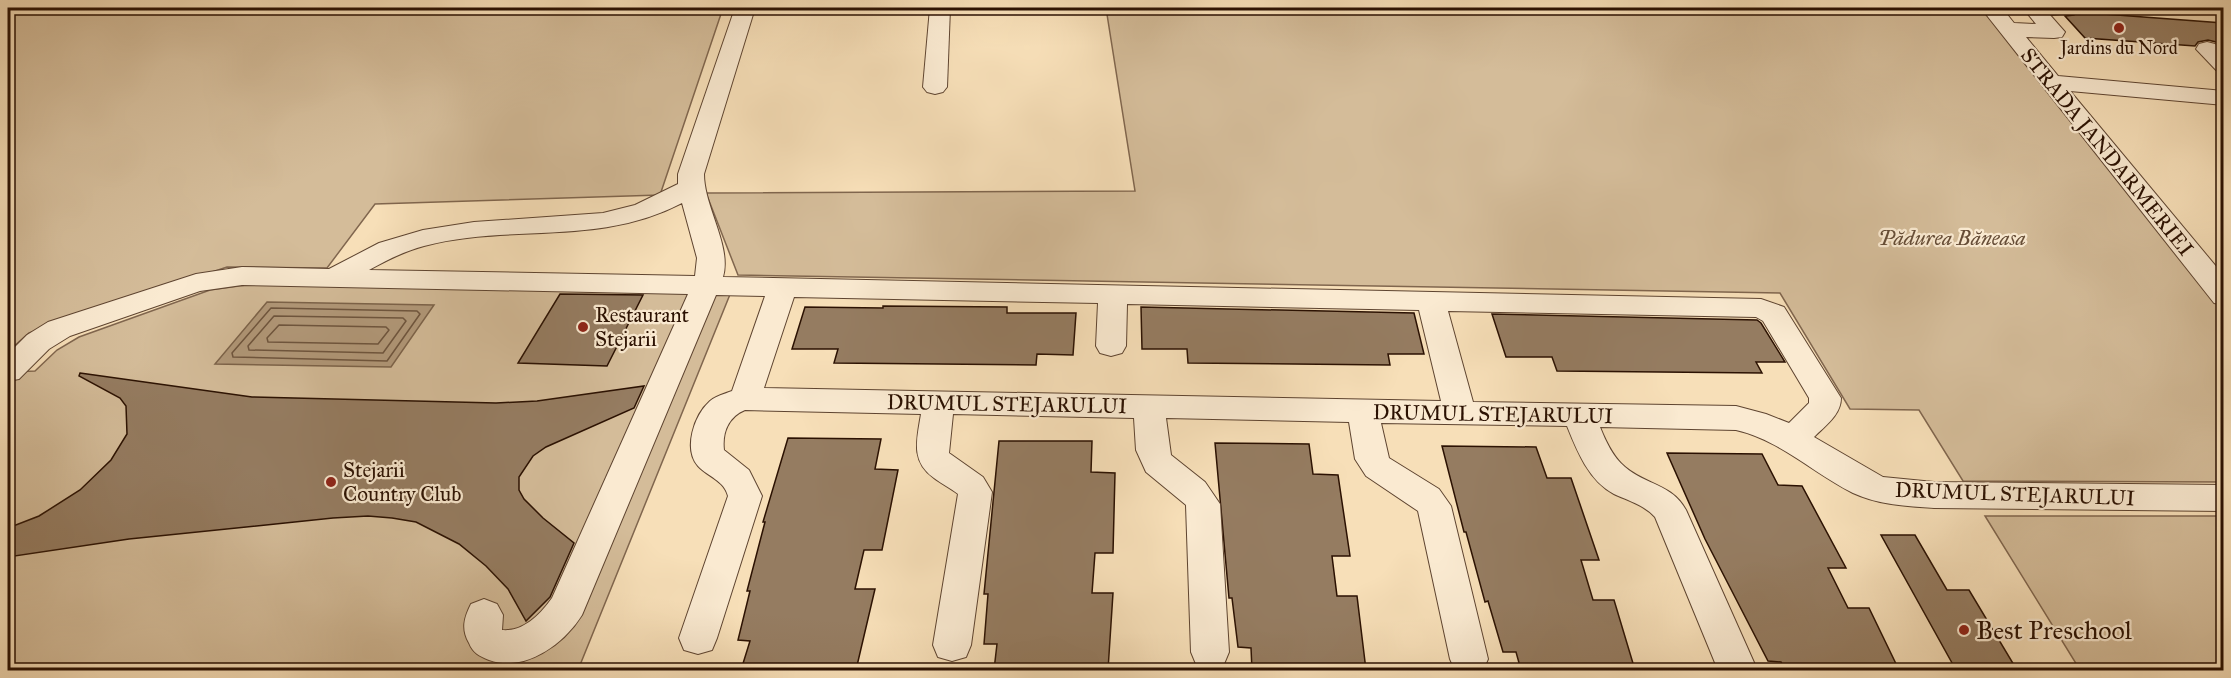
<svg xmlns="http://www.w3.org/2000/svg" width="2231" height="678" font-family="'IM FELL Great Primer',serif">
	<rect width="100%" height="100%" fill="#f7dfb8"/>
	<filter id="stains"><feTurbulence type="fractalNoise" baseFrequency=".00333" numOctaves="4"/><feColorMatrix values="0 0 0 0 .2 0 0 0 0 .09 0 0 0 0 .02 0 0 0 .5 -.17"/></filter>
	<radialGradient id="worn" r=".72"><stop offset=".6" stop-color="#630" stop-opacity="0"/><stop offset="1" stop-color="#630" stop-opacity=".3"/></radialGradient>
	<g fill="#d4bc99" stroke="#80664e" stroke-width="1.5">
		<polygon points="8,8 723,8 660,195 375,204 327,268 227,267 29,333 12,348 8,348"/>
		<polygon points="1106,8 1991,8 2223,297 2223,482 1963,481 1919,410 1850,409 1780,293 738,275 706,193 1135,191"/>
		<polygon points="246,285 733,287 578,670 8,670 8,372 35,371 57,350 79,337 210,290"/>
		<polygon points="1985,516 2223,516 2223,670 2080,670"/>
	</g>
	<polygon fill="#b2997a" stroke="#7c634a" stroke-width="1.5" points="267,302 434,305 391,367 215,364"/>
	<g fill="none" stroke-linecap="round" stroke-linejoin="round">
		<g stroke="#6e553e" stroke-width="1.5">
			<polygon points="271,308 417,311 420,314 387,361 233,357 232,353"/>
			<polygon points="274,316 403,318 406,321 383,353 249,350 248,346"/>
			<polygon points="279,325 386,327 389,330 378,344 268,342 267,338"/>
		</g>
	</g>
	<g fill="#957c61" stroke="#2b1102" stroke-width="1.5">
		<polygon points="2077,12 2223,23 2223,48 2216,42 2208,40 2198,42 2195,46 2085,38 2065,16 2074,15"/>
		<polygon points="560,294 643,295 607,366 518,363"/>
		<polygon points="883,306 1007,307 1007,313 1076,313 1073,355 1037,354 1036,365 834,363 838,349 792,349 805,307 883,308"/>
		<polygon points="1141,307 1414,313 1424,354 1388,354 1390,365 1188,363 1187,349 1142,349"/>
		<polygon points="1492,314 1757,320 1761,323 1785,362 1756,362 1762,373 1557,371 1552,357 1506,357"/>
		<polygon points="80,373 252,397 294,398 496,403 537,401 644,386 634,408 546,447 533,456 519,477 519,490 524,499 543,518 574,543 550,597 526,621 508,589 486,566 459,544 416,522 392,518 368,516 333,518 129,539 8,557 8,528 39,516 80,490 111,460 127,434 126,406 120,398 79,376"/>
		<polygon points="788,438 881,439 875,469 898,470 882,550 864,550 855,589 875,589 856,670 741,670 750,641 738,640 750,591 747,591 765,522 763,522"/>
		<polygon points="999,441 1092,441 1091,472 1115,473 1113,553 1095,553 1092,593 1113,593 1108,670 994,670 997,644 984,644 988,594 984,594"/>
		<polygon points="1215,443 1309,444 1313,474 1338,475 1350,556 1332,556 1337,596 1357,596 1366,670 1252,670 1251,648 1238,647 1232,598 1229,598"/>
		<polygon points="1442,446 1536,447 1547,478 1571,478 1599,560 1581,560 1593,600 1614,600 1635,670 1521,670 1516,652 1503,652 1488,601 1485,602 1466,532 1464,532"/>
		<polygon points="1667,453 1762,454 1778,485 1802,486 1846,568 1828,568 1848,608 1869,608 1899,670 1785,670 1781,662 1768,661 1705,539"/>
		<polygon points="1881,535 1915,535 1947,590 1969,590 2017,670 1956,670"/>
	</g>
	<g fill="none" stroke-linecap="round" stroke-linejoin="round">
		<g stroke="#5e4430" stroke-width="2">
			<g id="minor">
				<path d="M 735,8 L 755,8 L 704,174 C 704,207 732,246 723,277 L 1761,299 L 1784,307 L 1841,398 C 1841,415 1825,426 1814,437 L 1883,477 L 1934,482 L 2224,485 L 2224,511 L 1934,508 C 1906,506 1879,505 1853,493 C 1813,473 1780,440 1736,430 L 1600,427 C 1606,442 1613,457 1625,467 C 1646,485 1672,484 1686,510 L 1756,667 L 1754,670 L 1718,670 L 1655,517 C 1644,505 1629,501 1614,494 C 1589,481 1577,451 1567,426 L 1381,423 L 1389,458 L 1439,489 L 1451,506 L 1488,659 L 1483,670 L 1455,670 L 1450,659 L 1418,511 L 1366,476 L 1355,459 L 1349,422 L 1166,418 L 1171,455 L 1205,482 L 1220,504 L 1229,652 L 1224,664 L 1210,669 L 1196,664 L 1191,652 L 1186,505 L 1146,472 L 1136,450 L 1134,418 L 953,414 L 949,453 L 983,477 L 992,492 L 971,645 L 966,657 L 952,661 L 938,657 L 933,645 L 958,494 C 950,488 942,484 934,478 C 910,461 917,439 921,414 L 745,410 C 728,417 722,433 724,450 L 749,470 L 762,496 L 717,638 L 712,650 L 698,654 L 684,650 L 679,638 L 728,496 C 724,480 708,477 698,466 C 683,449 694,415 710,401 C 716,396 724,394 732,391 L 765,296 L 716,295 L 582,615 C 564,644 525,673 489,660 C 479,656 473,653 469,643 C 461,629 464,618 471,604 L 484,599 L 497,604 L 503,615 L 502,630 C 523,632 540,615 552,598 L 688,294 L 242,285 L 200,291 L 70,336 L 49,349 L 19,379 L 8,381 L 8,354 L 27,335 L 48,322 L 196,274 L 242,267 L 329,269 L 379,243 L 423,230 L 474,222 L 603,213 L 635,205 L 678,184 L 678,174 ZM 682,203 L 697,258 L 695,276 L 369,270 C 387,260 405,251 424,246 C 511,223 598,247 682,203 ZM 794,297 L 1098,303 L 1096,346 L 1100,353 L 1111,356 L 1122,353 L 1126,346 L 1127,304 L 1419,310 L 1441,401 L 764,388 ZM 1448,311 L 1756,317 L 1763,321 L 1809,398 L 1809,403 L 1789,423 L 1766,414 L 1736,406 L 1473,402 Z"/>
				<polygon points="930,8 950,8 947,87 943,92 935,94 927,92 923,87"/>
				<polygon points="1981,8 2002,8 2014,23 2036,24 2023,8 2076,8 2074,13 2050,15 2065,32 2062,37 2054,38 2026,37 2058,76 2224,91 2224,105 2070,91 2224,276 2224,305 2214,303"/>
				<polygon points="2207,42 2215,44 2224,52 2224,72 2216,70 2196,49 2199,44"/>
			</g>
		</g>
		<use href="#minor" fill="#faead1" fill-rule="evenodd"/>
	</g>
	<g fill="#8f2418" stroke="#faead1" stroke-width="2">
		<circle cx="2119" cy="28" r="6"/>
		<circle cx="583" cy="327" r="6"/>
		<circle cx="331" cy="482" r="6"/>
		<circle cx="1964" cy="630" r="6"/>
	</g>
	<g text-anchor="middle" stroke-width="4.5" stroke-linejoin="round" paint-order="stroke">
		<g font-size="18" fill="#2b1102" stroke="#faead1">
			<text x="2119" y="54">Jardins du Nord</text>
		</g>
		<g font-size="21" fill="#2b1102" stroke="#faead1">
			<text transform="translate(2107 152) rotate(51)" y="7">STRADA JANDARMERIEI</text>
			<text transform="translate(1007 404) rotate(1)" y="7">DRUMUL STEJARULUI</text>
			<text transform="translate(1493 414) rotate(1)" y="7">DRUMUL STEJARULUI</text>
			<text transform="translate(2015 494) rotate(2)" y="7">DRUMUL STEJARULUI</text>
		</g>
		<g font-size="21" font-style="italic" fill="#664d37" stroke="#faead1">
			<text x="1952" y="245">Pădurea Băneasa</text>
		</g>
		<g font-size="21" fill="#2b1102" stroke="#faead1" text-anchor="start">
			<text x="595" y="322">Restaurant<tspan x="595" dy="24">Stejarii</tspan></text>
			<text x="343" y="477">Stejarii<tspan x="343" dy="24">Country Club</tspan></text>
		</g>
		<g font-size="26" fill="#2b1102" stroke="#faead1" text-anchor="start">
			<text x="1976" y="639">Best Preschool</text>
		</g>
	</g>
	<rect width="2231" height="678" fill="none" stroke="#f7dfb8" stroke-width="30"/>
	<rect x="9" y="9" width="2213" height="660" fill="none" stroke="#2b1102" stroke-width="3"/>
	<rect x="15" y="15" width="2201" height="648" fill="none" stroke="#2b1102" stroke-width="1.5"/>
	<rect width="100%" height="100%" filter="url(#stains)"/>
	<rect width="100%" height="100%" fill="url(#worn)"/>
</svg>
